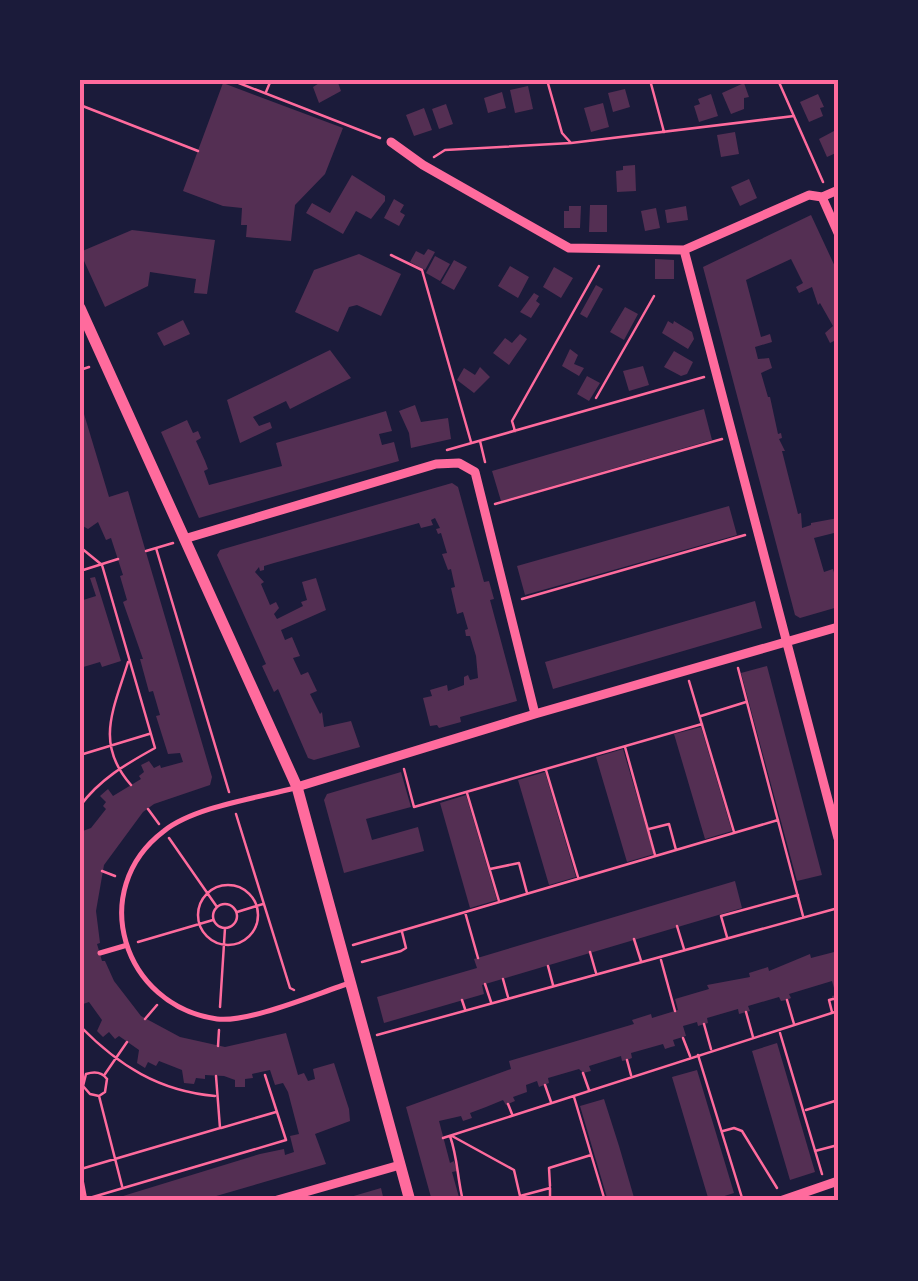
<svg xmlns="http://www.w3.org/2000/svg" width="918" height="1281" viewBox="0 0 918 1281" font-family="Mulish,sans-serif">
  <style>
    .building { fill: #542f53 }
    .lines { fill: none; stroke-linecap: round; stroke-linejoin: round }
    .path { stroke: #ff6b9d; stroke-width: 2.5 }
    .service { stroke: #ff6b9d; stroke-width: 5 }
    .minor { stroke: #ff6b9d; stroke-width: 9 }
    .tertiary { stroke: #ff6b9d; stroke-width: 11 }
    .neatline { fill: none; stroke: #ff6b9d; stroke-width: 4 }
  </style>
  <rect width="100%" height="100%" fill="#1b1b3a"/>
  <path class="building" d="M324 80H337L341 91 319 103 313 87Z
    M223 83 343 128 325 174 295 205 291 241 246 237 247 225H241L242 208 223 206 183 191Z
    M744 83 749 97 744 98V109L731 114 722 93Z
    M528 86 533 109 515 113 510 90Z
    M625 89 630 107 613 112 608 93Z
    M502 92 506 108 488 113 484 98Z
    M711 94 718 116 699 122 694 106 700 104 698 99Z
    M818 94 824 107 820 108 823 116 809 122 800 102Z
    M603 103 609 127 591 132 584 108Z
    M446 104 453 124 439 129 432 109Z
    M424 108 432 130 414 136 406 115Z
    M834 131 838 152 827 157 819 139Z
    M735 132 739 154 721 157 717 135Z
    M635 165 636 191 617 192 616 171 623 170V166Z
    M352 175 385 196V201L371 219 356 211 343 234 306 213 312 203 330 213Z
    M749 179 757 198 740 206 731 187Z
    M394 199 404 205 400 212 405 215 399 226 384 218Z
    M590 205H607V232H589Z
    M569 206H581L580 228H564V211H569Z
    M686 206 688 220 667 223 665 210Z
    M656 208 660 228 645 231 641 211Z
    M811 215 838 273V339L830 343 825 333 833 326 820 303 818 305 812 287 799 293 796 287 803 283 791 259 746 280 761 337 770 334 772 342 755 347 758 359 769 358 772 368 761 373 768 397H770L778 434 781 433 782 438 779 439 785 451H782L798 514 801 513 802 528 811 525V523L838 518V532L814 538 824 572 833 569 835 576 838 575V607L800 618 795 615 703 267Z
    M132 230 215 240 207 294 194 293 196 279 150 272 148 286 105 307 80 252Z
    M428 249 435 252 425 270 410 262 416 251 424 255Z
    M359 254 401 274 381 316 357 305 349 307 338 332 295 312 314 270Z
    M435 256 450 264 440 281 426 273Z
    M655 259 674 260V279H655Z
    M454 260 467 267 454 290 441 283Z
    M510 266 529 277 518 298 498 286Z
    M554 267 573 278 561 298 543 287Z
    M596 285 603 289 587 318 580 314Z
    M534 293 539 296 536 301 540 304 531 318 520 312Z
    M625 307 638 314 624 340 610 332Z
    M183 320 190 334 164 346 157 333Z
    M668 321 673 324 674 321 692 332 694 339 688 349 662 333Z
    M520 334 527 339 509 365 493 353 505 338 512 343Z
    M570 349 578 355 574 364 584 368 579 376 562 366Z
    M330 350 351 378 290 409 286 401 253 417 259 426 270 422 272 428 240 443 227 400Z
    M674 351 693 362 687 374 681 376 664 367Z
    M643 366 649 385 629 391 623 371Z
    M480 367 490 377 474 393 457 380 464 368 475 375Z
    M587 376 600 383 589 401 577 394Z
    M81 404 109 497 128 491 212 777 210 785 154 804 143 812 104 865 96 911 100 943 97 944 102 961H105L114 981 141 1016 180 1037 225 1047 286 1033 298 1075 304 1073 308 1081 315 1079 313 1069 334 1063 349 1109 350 1121 315 1134 326 1164 199 1201 110 1200 260 1154 284 1149 285 1155 294 1152 290 1136 299 1134 288 1092 283 1083 275 1085 270 1070 252 1074 253 1078 245 1079V1087H235V1080L224 1076 205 1075V1079L196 1078 194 1084 184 1083 182 1070 159 1061 156 1066 148 1062 145 1068 137 1063 139 1050 119 1036 115 1039 109 1032 103 1037 97 1031 102 1020 89 1002 80 1005V832L91 828 106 809 103 806 106 802 100 796 108 789 113 796 141 779 139 776 144 772 141 765 149 761 154 768 160 765 161 768 183 762 180 753 168 754 156 716 160 715 153 691 149 692 140 659H143L123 602 127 600 120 576 123 575 111 538 106 540 98 522 88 529 81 525Z
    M415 405 421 422 448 418 451 439 411 448 409 433 399 411Z
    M704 409 712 440 501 501 492 471Z
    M386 411 392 431 379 434 382 445 394 442 399 461 199 518 161 432 187 420 193 433 198 431 201 438 196 441 205 461 208 469 204 471 209 485 282 466 276 443Z
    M452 483 458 487 484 582 489 581 494 599 490 600 517 701 460 717 461 722 439 728 437 725 430 726 423 698 432 696 430 690 447 685 448 691 464 685V677L468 675 470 680 478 678 476 656 470 636H466L465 630 468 629 463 612 457 614 451 588 455 587 451 569 448 570 442 554 447 553 441 533 438 534 436 529 440 528 435 518 431 520 433 525 421 528 419 523 274 563 264 566V570L260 571 259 567 255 572 264 582 261 584 270 605 276 602 279 608 274 614 277 619 303 606 301 602 307 600 302 582 316 578 326 610 281 630 285 640 292 637 300 656 293 658 301 675 308 672 317 691 310 694 320 714 322 712 324 727 351 721 360 747 314 760 308 758 278 689 274 692 262 666 266 664 217 555 220 550Z
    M729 506 737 535 525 595 517 566Z
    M95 577 121 661 102 667 100 662 80 668V601L96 596 90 578Z
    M755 601 762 628 553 689 545 662Z
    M767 666 822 875 797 881 741 673Z
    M701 727 732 831 705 839 674 734Z
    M623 749 654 854 627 862 596 757Z
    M401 772 411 807 366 819 372 840 418 827 424 851 344 873 324 800 327 794Z
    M545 772 576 877 549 885 518 780Z
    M466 795 497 900 470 908 440 803Z
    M735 881 742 908 482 985 484 994 384 1023 377 997 477 968 474 959Z
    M838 951V1004L835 1005 832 996 836 995 832 981 789 994 791 998 787 1000 781 1001 779 997 748 1006 750 1011 746 1012 739 1014 738 1009 707 1018 708 1023 698 1026 697 1022 683 1026 686 1036 673 1040 675 1046 671 1047 665 1049 663 1044 631 1053 632 1058 627 1060 622 1061 621 1056 589 1066 591 1071 583 1073 579 1069 548 1078 549 1083 539 1087 537 1081 526 1085 527 1092 513 1097 515 1101 506 1105 503 1100 486 1107 470 1113 472 1118 463 1121 461 1116 439 1121 450 1163 454 1161 457 1171 452 1172 460 1201H432L406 1107 511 1069 509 1061 634 1024 632 1020 651 1014 652 1018 678 1010 675 999 709 989 707 985 750 977 749 973 768 967 769 971 810 954 811 958Z
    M777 1043 815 1172 790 1180 752 1051Z
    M697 1070 734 1193 709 1201 672 1077Z
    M604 1099 619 1146 635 1201H608L580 1106Z
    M381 1188 384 1201H340V1200Z"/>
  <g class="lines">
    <path class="path" d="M231 80 380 138
      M547 80 562 133 571 143
      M650 80 664 132
      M778 80 823 182
      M266 92 271 80
      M80 105 198 151
      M434 157 445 150 571 143 794 116
      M391 255 422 270 471 442
      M80 370 89 367
      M596 398 654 296
      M515 431 512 421 599 266
      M480 441 485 462
      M447 450 704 377
      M495 504 722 439
      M80 547 102 565 155 748C126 764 100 779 80 806
      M156 548 229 792
      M146 551 173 543
      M80 571 118 559
      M522 599 745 535
      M128 662C114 709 94 743 131 785
      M738 668 803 916
      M689 681 734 832
      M701 716 746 702
      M625 747 655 855
      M80 755 149 734
      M404 769 414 807 702 724
      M546 770 578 877
      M467 793 499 901
      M148 809 159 824
      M236 814 290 988 294 990
      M649 829 669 824 676 850
      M169 838 217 907
      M490 869 519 863 527 893
      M102 871 115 876
      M198 915a30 30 0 1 1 60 0a30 30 0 1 1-60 0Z
      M213 916a12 12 0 1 1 24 0a12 12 0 1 1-24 0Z
      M237 912 263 904
      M465 912 478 958
      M677 926 684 949
      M727 937 721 916 798 895
      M634 939 641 961
      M138 942 213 920
      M353 945 778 820
      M590 952 596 973
      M661 960 675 1011
      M362 962 401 951 406 948 402 932
      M548 966 553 985
      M503 979 508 997
      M485 984 491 1002
      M462 1000 465 1009
      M787 1000 794 1024
      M220 1007 225 928
      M746 1012 753 1037
      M832 1012 829 1000 833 999
      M145 1019 157 1005
      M704 1024 711 1049
      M80 1026C119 1066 159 1091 215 1096
      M780 1033 822 1174
      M377 1035 838 908
      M683 1038 690 1056
      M218 1046 219 1030
      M698 1055 743 1201
      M627 1060 631 1075
      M583 1073 589 1090
      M105 1074 127 1042
      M545 1085 551 1102
      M99 1096 90 1094 83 1086 86 1074C95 1071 102 1072 107 1079L105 1092 99 1096 122 1186
      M574 1097 605 1201
      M508 1104 512 1114
      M806 1110 838 1100
      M221 1128 276 1112
      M723 1131 734 1128 742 1131 777 1188
      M450 1136C458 1159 457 1177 463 1201
      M452 1136 514 1170 520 1196 550 1188V1201
      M443 1138 838 1011
      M815 1151 838 1145
      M80 1167 86 1199 286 1140 265 1075
      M81 1169 220 1128 216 1076
      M550 1186 549 1168 591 1155"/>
    <path class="service" d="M295 788C257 798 194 807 164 831 86 890 123 1006 217 1019 249 1023 318 993 350 983
      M100 953 124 946"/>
    <path class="minor" d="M391 142 423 165 569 248 684 250 809 195 822 197 838 190
      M822 197 838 233
      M684 250 838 838
      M184 539 436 464 459 463 475 472 535 714
      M297 787 535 714 838 627
      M274 1201 400 1165
      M780 1201 838 1181"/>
    <path class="tertiary" d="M80 308 297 787 410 1201"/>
  </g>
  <rect width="918" height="1281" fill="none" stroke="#1b1b3a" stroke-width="165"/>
  <rect x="82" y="82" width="754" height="1116" class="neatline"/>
</svg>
